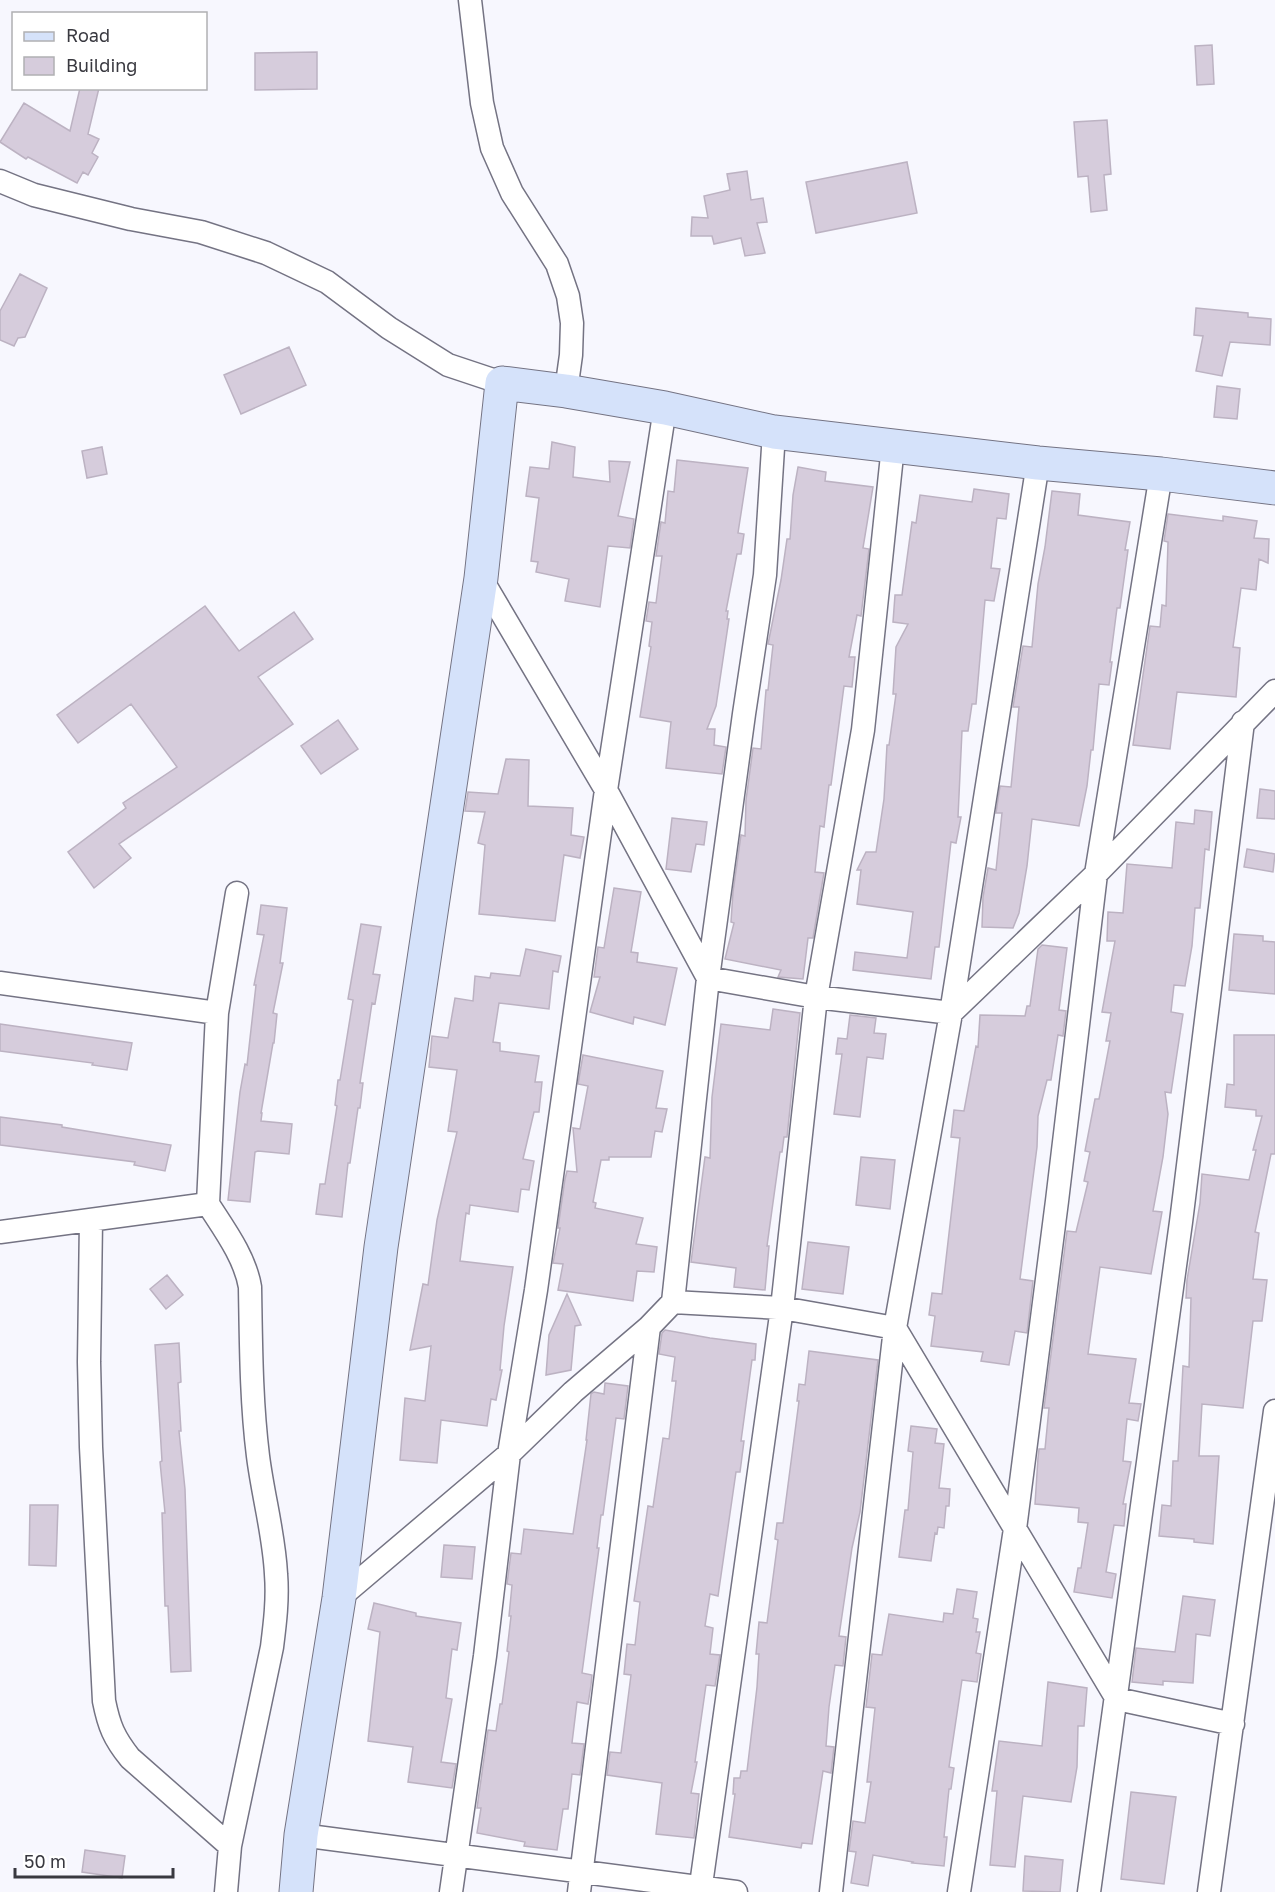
<svg xmlns="http://www.w3.org/2000/svg" width="1275" height="1892" viewBox="0 0 1275 1892" font-family="'Golos Text',sans-serif">
  <style>
    .building { fill: #d6ccdc; stroke: #bcb2c2; stroke-width: 1.5 }
    .lines { fill: none; stroke-linecap: round; stroke-linejoin: round }
    .street-casing { stroke: #747383; stroke-width: 25 }
    .secondary-casing { stroke: #747383; stroke-width: 35 }
    .street { stroke: #fff; stroke-width: 22 }
    .secondary { stroke: #d5e2fa; stroke-width: 33 }
  </style>
  <rect width="100%" height="100%" fill="#f7f7fe"/>
  <path class="building" d="M1212 45 1214 84 1197 85 1195 46Z
    M317 52V89L255 90V53Z
    M80 88H99L88 134 99 139 92 153 98 157 88 175 83 172 77 183 28 157 26 159 0 142 24 103 70 131Z
    M1107 120 1111 174 1104 175 1107 210 1091 212 1088 176 1078 177 1074 122Z
    M907 162 917 213 816 233 806 182Z
    M747 171 751 200 763 198 767 222 757 223 765 253 745 256 741 238 714 244 712 236H691L692 217 708 218 704 196 730 190 727 174Z
    M20 274 47 288 25 337 18 338 14 346 0 340V311Z
    M1196 308 1248 313V317L1271 319 1270 345 1230 342 1222 376 1196 371 1203 336 1194 335Z
    M289 347 306 385 241 414 224 375Z
    M1217 386 1240 389 1237 419 1214 417Z
    M552 442 575 447 573 477 610 482 609 461 630 462 618 516 634 519 630 548 608 546 600 607 565 601 569 579 536 572 538 562 531 561 539 498 526 496 530 467 549 469Z
    M102 447 107 474 87 478 82 451Z
    M677 460 748 468 738 533 744 534 741 554H737L726 611H728L727 619H729L716 706 707 729H715L714 745 726 747 722 774 666 768 671 722 640 717 651 647 649 646 652 622 646 621 649 602 656 603 662 556H656L661 522 665 523 668 491 674 492Z
    M798 467 826 472 825 481 873 487 863 548 869 549 861 616 857 615 849 657H855L852 687 844 686 831 785H829L824 827 820 826 815 872 824 873 813 938H808L803 979 778 977 781 970 725 959 734 923 731 922 733 892 741 835 745 836 746 800 753 748 761 749 766 690H768L773 645 768 644 781 580 787 539H790L793 495Z
    M974 489 1009 494 1006 519 997 518 991 568 1000 569 994 601 985 600 976 704H972L968 731H962L958 817H961L956 843 951 842 939 947H935L931 979 853 970 855 952 907 958 913 912 857 904 861 870H857L866 852H876L884 799 887 745H889L896 694H893L896 647 908 624 893 622 895 595H902L912 522 916 523 920 495 972 502Z
    M1052 491 1080 494 1078 515 1130 522 1125 550H1128L1120 608H1117L1110 662H1112L1109 685 1099 684 1093 750H1091L1087 786 1079 826 1032 819 1027 866 1019 913 1013 928 982 927 983 897 988 868 996 870 1002 813H996L1000 786 1011 787 1019 707H1013L1023 646 1032 647 1038 584 1045 547Z
    M1168 514 1223 521V516L1257 521 1254 538 1269 539 1268 563 1259 559 1256 590 1241 588 1233 647 1240 648 1236 697 1177 692 1170 749 1133 745 1150 626 1160 627 1162 605 1166 606 1168 542 1164 541Z
    M205 606 239 651 294 612 313 639 258 677 293 724 119 844 131 858 94 888 68 852 126 808 123 803 177 767 131 704 78 743 57 715Z
    M338 720 358 749 321 774 301 746Z
    M506 759 529 760 528 806 573 808 571 835 584 837 580 858 564 855 555 921 479 914 485 845 478 843 485 812 465 811 468 792 498 794Z
    M1260 789 1275 791V819L1257 818Z
    M1195 810 1212 812 1209 850 1205 849 1200 908H1195L1192 946 1185 986 1174 985 1171 1012 1183 1014 1171 1093 1165 1092 1168 1114 1163 1157 1153 1211 1162 1212 1151 1274 1100 1267 1088 1354 1136 1359 1129 1403 1141 1404 1138 1421 1127 1419 1123 1461 1131 1462 1123 1504H1126L1124 1526 1114 1525 1106 1572 1116 1574 1112 1598 1074 1592 1078 1568H1081L1088 1523 1078 1522 1079 1508 1035 1504 1038 1458 1039 1449H1045L1049 1408H1044L1067 1231 1076 1232 1088 1182 1084 1181 1090 1152 1085 1151 1095 1099H1099L1110 1041H1106L1111 1013 1102 1012 1115 941H1107L1108 912 1123 913 1127 864 1172 868 1176 822 1194 824Z
    M672 818 707 822 704 845 696 844 691 872 666 869Z
    M1247 849 1275 854 1273 872 1244 867Z
    M614 888 641 892 631 952 638 953 637 962 677 968 665 1025 634 1017 633 1024 590 1012 600 977H594L598 947 604 948Z
    M261 905 287 908 280 963H283L273 1013 277 1014 274 1043H273L261 1113H262L261 1121 292 1124 289 1154 258 1151 255 1152 250 1202 228 1200 240 1092 245 1064 247 1065 256 985H254L264 935 257 934Z
    M361 924 381 927 373 974 380 975 375 1004 372 1003 360 1083H363L360 1108H358L350 1163H348L342 1217 316 1214 320 1184H325L337 1106 335 1105 338 1080H340L353 1000 348 999Z
    M1234 934 1263 936V941L1275 942V994L1229 990Z
    M1042 945 1067 948 1059 1010 1066 1011 1063 1036 1058 1035 1051 1080H1047L1038 1116 1037 1147 1020 1279 1033 1281 1027 1333 1015 1331 1009 1365 981 1361 983 1352 931 1346 935 1316 929 1315 932 1293 942 1294 960 1138 951 1137 954 1110 964 1111 976 1046 978 1047 980 1015 1025 1016 1027 1006H1030L1038 949Z
    M526 949 561 956 558 972 553 971 549 1009 499 1003 493 1042 500 1043V1051L539 1056 535 1082H542L539 1112H534L523 1159 534 1161 529 1190 521 1189 518 1212 470 1205 469 1214 466 1213 460 1261 513 1267 504 1326 500 1370H502L496 1400 491 1399 487 1426 441 1420 437 1463 400 1460 405 1398 425 1401 431 1346 410 1350 423 1284 428 1285 437 1220 457 1132 448 1131 457 1070 429 1067 432 1036 448 1038 455 998 473 1001 475 976 490 978 491 973 520 976Z
    M773 1009 800 1013 787 1137H784L782 1152H780L767 1246H769L765 1290 734 1287 736 1268 691 1262 705 1157 710 1158 712 1097 721 1024 770 1030Z
    M850 1015 876 1018 874 1033 886 1034 883 1059 867 1057 860 1117 834 1114 842 1054H836L838 1038 847 1039Z
    M0 1024 132 1043 127 1070 92 1065 93 1063 0 1051Z
    M1234 1035H1275V1154H1271L1255 1232 1259 1233 1253 1279 1267 1280 1262 1321H1253L1243 1408 1202 1404 1199 1456H1219L1213 1544 1194 1542V1539L1159 1536 1162 1505 1171 1506 1173 1461H1178L1183 1366 1189 1367 1191 1298H1186L1187 1280 1200 1203 1202 1174 1249 1180 1256 1150H1253L1262 1116H1256V1110L1225 1107 1227 1084 1234 1085Z
    M583 1055 663 1071 656 1108 667 1109 662 1132 655 1131 651 1157H609V1160H601L593 1202 596 1203 595 1208 643 1218 636 1244 657 1247 654 1272 637 1271 633 1301 558 1290 563 1264 553 1263 560 1228H558L565 1179 567 1171 577 1172 573 1128 580 1129 588 1086 578 1084Z
    M0 1117 62 1125V1127L171 1145 165 1171 134 1165 135 1162 0 1145Z
    M861 1157 895 1160 890 1209 856 1205Z
    M808 1242 849 1247 843 1294 802 1289Z
    M167 1275 183 1295 166 1309 150 1289Z
    M567 1294 581 1325 575 1326 571 1370 546 1375 549 1335Z
    M665 1330 710 1338 756 1344 755 1360H752L741 1441H744L740 1472H736L718 1596 710 1594 705 1626 713 1628 710 1654 720 1655 715 1686 706 1685 695 1762H697L691 1793 699 1794 694 1838 656 1834 662 1783 607 1775 610 1752 621 1753 631 1675 624 1674 627 1644 635 1645 640 1602 634 1601 648 1506 653 1507 663 1438 669 1439 676 1381H672L675 1357 659 1354 662 1333Z
    M179 1343 181 1382 178 1383 181 1431H179L185 1489 191 1671 171 1672 168 1606H165L162 1513H165L160 1462 162 1461 155 1345Z
    M809 1351 878 1360 860 1512 852 1548 839 1636 846 1637 843 1666 835 1665 829 1707 826 1746 834 1747 831 1773 823 1771 812 1844 802 1843 801 1848 729 1837 735 1794H733L734 1778H740L741 1771H747L757 1687 759 1654H756L759 1622 767 1623 778 1540 775 1539 777 1523H783L799 1401H797L799 1384 805 1385Z
    M605 1383 628 1386 624 1419 616 1418 603 1515H601L597 1548H599L582 1673 592 1675 591 1685 588 1704 577 1702 572 1743 584 1744 580 1775 572 1774 568 1809H563L557 1850 524 1846 525 1842 477 1833 481 1808H477L488 1730 496 1731 500 1704H502L509 1652 507 1651 511 1616H509L512 1585 507 1584 511 1553 521 1554 524 1529 573 1534 587 1440H586L591 1394 594 1392 604 1394Z
    M911 1426 937 1429 935 1443 944 1444 939 1488 950 1489 949 1506H946L944 1528 938 1527 937 1534 935 1533 931 1561 899 1557 905 1510H908L913 1452 908 1451Z
    M30 1505H58L56 1566 29 1565Z
    M444 1545 475 1547 472 1579 441 1577Z
    M957 1589 977 1592 973 1618 978 1619 976 1632H980L976 1653 981 1654 977 1682 962 1680 949 1767 954 1768 951 1789H949L944 1837H947L944 1866 912 1863 913 1862 873 1855 868 1886 851 1883 856 1852 849 1851 853 1821 865 1823 871 1782H867L875 1708 866 1707 872 1654 882 1655 889 1614 943 1622 944 1613 953 1614Z
    M1183 1596 1215 1600 1210 1636 1196 1634 1193 1683 1163 1681V1685L1132 1682 1136 1648 1175 1652Z
    M374 1603 416 1613V1616L461 1623 457 1650 452 1649 446 1698 452 1699 441 1762 456 1764 452 1788 408 1782 413 1747 368 1741 380 1632 368 1629Z
    M1048 1682 1087 1688 1084 1726H1078L1077 1767 1071 1802 1023 1796 1015 1867 990 1865 997 1791H992L999 1741 1042 1746Z
    M1131 1792 1176 1797 1164 1884 1121 1879Z
    M85 1850 125 1856 122 1878 82 1872Z
    M1025 1856 1063 1860 1060 1892 1023 1891Z"/>
  <g class="lines">
    <defs>
      <path id="street" d="M470 0 482 103 492 148 512 193 557 264 568 296 572 323 571 355 566 391
        M0 181 34 195 131 219 201 232 266 253 327 282 389 328 448 365 502 383
        M1038 463 951 1013 1096 874 1275 691
        M481 578 606 790 708 978 744 714 765 575 774 432
        M0 983 217 1013
        M208 1204 217 1013 237 893
        M91 1220 89 1362 91 1447 104 1701C109 1726 114 1738 130 1758L230 1846 226 1892
        M0 1232 208 1204C224 1229 245 1257 250 1287 251 1343 251 1400 258 1456 263 1496 274 1534 276 1574 278 1599 275 1623 272 1647L230 1846
        M339 1598 509 1454 573 1392 649 1327
        M301 1835 736 1892
        M451 1892 485 1656 509 1454 536 1290 606 790 665 408
        M579 1892 649 1327 673 1302
        M700 1892 782 1308 816 997 863 730 893 446
        M831 1892 895 1328 951 1013 816 997 708 978 673 1302 782 1308 895 1328 1117 1699 1233 1724
        M959 1892 1015 1529 1057 1201 1096 874 1161 474
        M1089 1892 1181 1222 1243 722
        M1209 1892 1275 1411"/>
      <path id="secondary" d="M296 1892 301 1835 339 1598 381 1247 481 578 502 383 566 391 665 408 774 432 1038 463 1161 474 1275 488"/>
    </defs>
    <use href="#street" class="street-casing"/>
    <use href="#secondary" class="secondary-casing"/>
    <use href="#street" class="street"/>
    <use href="#secondary" class="secondary"/>
  </g>
  <rect x="12" y="12" width="195" height="78" fill="#ffffff" stroke="#b0b0b3" stroke-width="1.5"/>
  <rect x="24" y="32" width="30" height="9" fill="#d5e2fa" stroke="#b0b0b3" stroke-width="1.5"/>
  <text x="66" y="42" font-size="18" fill="#393940">Road</text>
  <rect x="24" y="57" width="30" height="18" fill="#d6ccdc" stroke="#b0b0b3" stroke-width="1.5"/>
  <text x="66" y="72" font-size="18" fill="#393940">Building</text>
  <path d="M15 1868v9h158v-9" fill="none" stroke="#393940" stroke-width="3"/>
  <text x="24" y="1868" font-size="18" fill="#393940" stroke="#ffffff" stroke-width="4.5" paint-order="stroke">50 m</text>
</svg>
